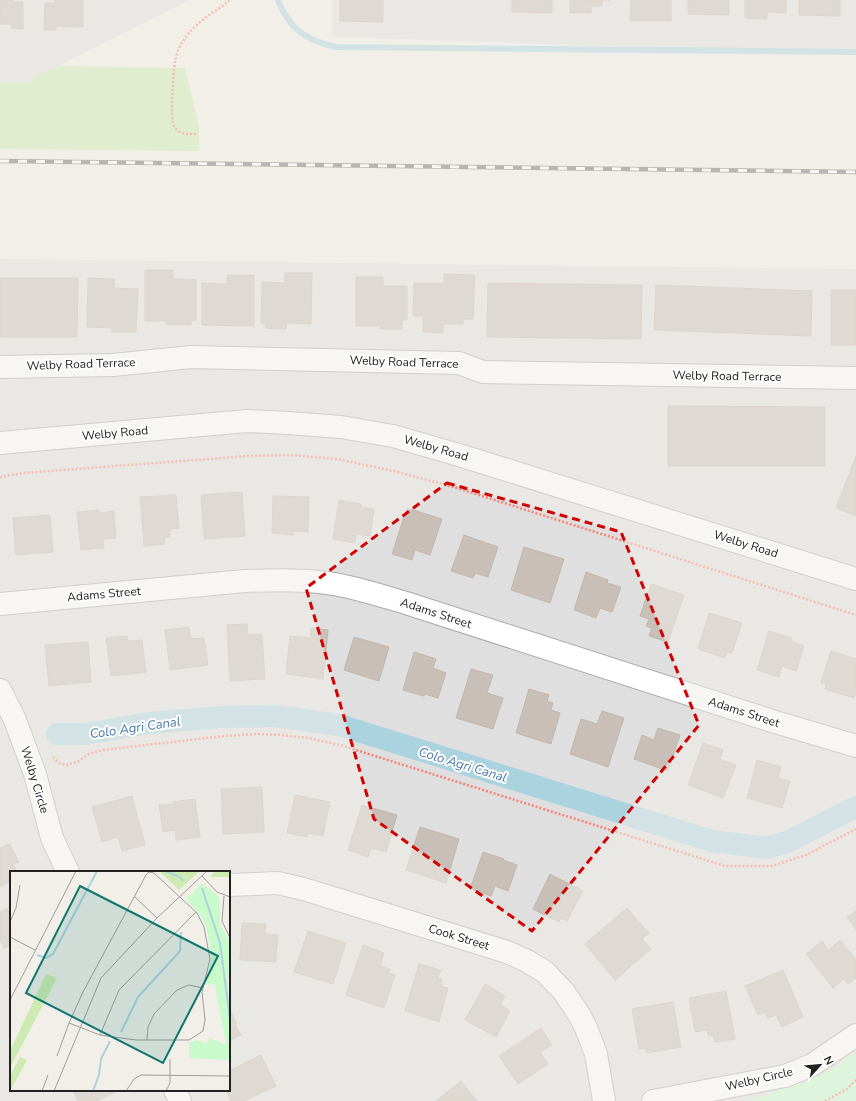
<svg xmlns="http://www.w3.org/2000/svg" width="856" height="1101" viewBox="0 0 856 1101" font-family="'Nunito Sans',sans-serif">
  <style>
    .residential { fill: #e0dfdf; fill-rule: evenodd }
    .grass { fill: #cdebb0 }
    .park { fill: #c8facc }
    .lines { fill: none; stroke-linecap: round; stroke-linejoin: round }
    .stream { stroke: #aad3df; stroke-width: 6 }
    .canal { stroke: #aad3df; stroke-width: 22 }
    .building { fill: #c7bfb8; stroke: #c4b6ab }
    .minor-casing { stroke: #a9a9a9; stroke-width: 24 }
    .path { stroke: #fa8072; stroke-width: 2.5; stroke-dasharray: 2 2; stroke-linecap: butt }
    .minor { stroke: #fff; stroke-width: 22 }
    .rail-casing { stroke: #707070; stroke-width: 4.5 }
    .rail { stroke: #fff; stroke-width: 3; stroke-dasharray: 9; stroke-linecap: butt }
    .marked { fill: none; stroke: #d40000; stroke-width: 3; stroke-dasharray: 8 5; stroke-linejoin: round }
    .labels { text-anchor: middle; stroke-width: 4; stroke-linejoin: round; paint-order: stroke }
    .street-label { font-size: 12px; fill: #222; stroke: #fff }
    .water-label { font-size: 13px; font-style: italic; fill: #4a7aab; stroke: #fff }
    .inset-river { fill: none; stroke: #aad3df; stroke-width: 2 }
    .inset-road { fill: none; stroke: #9f9d99; stroke-width: 1 }
    .view { fill: #0f766e; fill-opacity: 0.15; stroke: #0f766e; stroke-width: 2 }
    .inset-edge { fill: none; stroke: #222; stroke-width: 2 }
  </style>
  <rect width="100%" height="100%" fill="#f2efe9"/>
  <path class="residential" d="M0 0H190L58 66 34 77V82H0Z
    M332 0H856V54L332 37Z
    M0 259 856 269V1101H0ZM11 872H229V1090H11Z"/>
  <path class="grass" d="M58 66 185 68 199 127V151L0 149V82H34V77Z"/>
  <path class="park" d="M856 1052V1101H744L756 1099 779 1090 804 1082 829 1071Z"/>
  <g class="lines">
    <path class="stream" d="M278 0C289 29 307 41 336 47L856 52"/>
    <path class="canal" d="M57 734H85L150 723 221 717 274 716 339 725 712 841 767 848 787 842 856 807"/>
  </g>
  <path class="building" d="M0 0H13V2H23V29L11 28V24H0Z
    M55 0H83V27L56 26V30H44L45 3H55Z
    M340 0H383V22L340 21Z
    M512 0H552V13L512 12Z
    M570 0H610H602V6H591V13H570Z
    M631 0H671V21H630Z
    M688 0H729V15L688 14Z
    M745 0H786V13L767 12V19L745 18Z
    M799 0H840V16L799 15Z
    M145 270H173V279L196 280V320H191V325H166V321H145Z
    M285 273H312L311 324 287 323 286 329 265 328 266 323H261L262 282 285 283Z
    M444 274 475 275 473 319H463V324H443V333L423 332V316H413L414 283H444Z
    M227 275H254V326L202 325V283L227 284Z
    M356 277H383V286H407V320H402V329H380L381 326H356Z
    M0 278H78L77 337H0Z
    M88 278 115 279 114 288 138 289 136 332H112V328L87 327Z
    M488 283 642 285 641 339 487 337Z
    M656 285 812 291 811 336 654 330Z
    M831 290H856V345H831Z
    M668 406 825 407V466H668Z
    M856 456V516L836 508Z
    M242 492 245 536 204 539 201 495Z
    M176 495 179 528 169 529 170 537 164 538 165 544 144 546 140 497Z
    M273 496 309 497 308 532 293 531V535L272 533Z
    M339 500 361 504V507L374 509 370 536 356 534 355 543 333 539Z
    M407 508 442 519 430 555 415 550 412 560 392 554Z
    M99 510V513L114 511 116 538 103 539 104 548 81 550 77 512Z
    M50 515 53 552 16 555 13 518Z
    M464 535 498 547 488 577 475 573 473 578 451 571Z
    M524 547 564 559 550 603 511 590Z
    M586 572 608 580 607 583 621 587 612 612 600 608 596 618 574 610Z
    M651 584 684 595 668 642 649 636 652 628 646 626 649 619 640 616Z
    M709 613 742 623 732 653 727 652 725 658 698 649Z
    M247 624 248 635 262 634 265 679 230 681 227 625Z
    M189 627 191 639 204 638 208 665 170 670 165 630Z
    M311 628 328 630 323 679 286 674 290 636 310 638Z
    M769 631 792 638 791 641 804 646 796 671 782 666 779 677 757 670Z
    M127 636 128 641 142 640 146 672 111 676 106 638Z
    M354 637 389 647 379 681 344 670Z
    M88 642 91 682 49 686 45 645Z
    M831 651 856 659V692L854 698 825 689 826 684 821 683Z
    M414 652 436 659 433 668 446 673 438 698 425 694 424 696 403 690Z
    M471 669 493 675 487 693 503 698 493 729 456 718Z
    M529 689 549 695 547 701 553 703 551 710 560 713 551 744 516 733Z
    M602 711 624 718 608 767 570 754 581 719 597 724Z
    M658 728 680 735 668 771 634 759 642 735 654 740Z
    M703 743 723 750 720 759 736 765 723 798 688 785Z
    M757 760 781 767 778 778 790 781 782 808 747 798Z
    M262 787 264 832 223 834 221 789Z
    M295 795 330 802 323 836 308 833 307 837 287 833Z
    M132 796 145 845 122 851 118 837 102 842 92 807Z
    M195 799 200 837 176 840 175 830 163 832 159 805 173 804V802Z
    M362 805 397 815 386 852 371 848 368 857 348 850Z
    M420 827 459 839 446 883 406 870Z
    M10 844 19 862 13 864 16 870 9 873 11 878V881L0 887V848Z
    M483 852 504 859 503 860 517 865 508 891 495 886 491 896 470 889Z
    M550 874 583 891 567 921 561 918 559 922 533 909Z
    M11 907V945L4 948 0 940V912Z
    M627 908 649 933 642 939 651 949 615 980 585 944Z
    M856 911V929L847 917Z
    M242 923 266 924 265 934 278 935 276 962 240 960Z
    M308 931 346 943 333 984 294 972Z
    M840 940 856 960V978L848 984 844 979 833 988 806 954 822 941 828 950Z
    M363 945 384 953 380 966 390 969 389 973 395 975 384 1008 346 995Z
    M419 964 441 970 438 978 442 979 441 986 448 988 439 1022 405 1011Z
    M783 970 803 1017 782 1027 776 1015 768 1018 765 1012 758 1015 745 986Z
    M485 984 505 996 500 1005 510 1011 496 1037 465 1020Z
    M726 991 735 1039 715 1042 713 1035H708L707 1030 695 1032 689 998Z
    M673 1002 681 1047 647 1053 645 1048 639 1049 632 1009Z
    M229 1008 237 1024 235 1025 241 1035 229 1041Z
    M541 1028 552 1045 540 1052 548 1064 518 1084 499 1056Z
    M261 1055 276 1086 244 1101H231L226 1090H229V1071Z
    M461 1081 477 1101H436Z
    M73 1090H120L97 1101H78Z"/>
  <g class="lines">
    <defs>
      <path id="minor" d="M0 367 113 365 191 357 459 363 483 372 856 378
        M0 443 247 421 288 423 341 427 393 436 459 455 856 579
        M0 604 245 581C270 580 295 579 319 582 349 585 378 595 406 603L772 721 856 746
        M0 690 15 720 35 774 52 838 68 872
        M229 885 278 883 307 890 507 952 527 961 545 972 564 992 580 1016 586 1028 596 1054 604 1101
        M175 1090 180 1101
        M653 1101 785 1076 812 1065 856 1035"/>
    </defs>
    <use href="#minor" class="minor-casing"/>
    <path class="path" d="M196 134C188 134 179 135 174 126 170 118 173 73 175 62 176 55 179 46 184 40 195 22 214 13 230 0
      M0 477 23 473 248 456 291 455 337 459 398 472 457 488 856 615
      M53 757 59 763 67 765 77 762 89 754 103 750 224 736 257 734 281 735 308 738 340 745 725 866H772L806 855 856 829
      M825 1101 847 1089 856 1080"/>
    <use href="#minor" class="minor"/>
    <defs>
      <path id="rail" d="M0 161 856 172"/>
    </defs>
    <use href="#rail" class="rail-casing"/>
    <use href="#rail" class="rail"/>
  </g>
  <path d="M0 0H856V1101H0ZM447 483 621 532 699 725 532 931 374 819 306 588Z" fill="#f2efe9" fill-opacity=".55" fill-rule="evenodd"/>
  <path class="marked" d="M447 483 621 532 699 725 532 931 374 819 306 588Z"/>
  <g class="labels">
    <g class="street-label">
      <text transform="translate(404 362) rotate(2)" y="4">Welby Road Terrace</text>
      <text transform="translate(81 364) rotate(-2)" y="4">Welby Road Terrace</text>
      <text transform="translate(727 376) rotate(1)" y="4">Welby Road Terrace</text>
      <text transform="translate(115 433) rotate(-5)" y="4">Welby Road</text>
      <text transform="translate(436 448) rotate(16)" y="4">Welby Road</text>
      <text transform="translate(746 544) rotate(17)" y="4">Welby Road</text>
      <text transform="translate(104 594) rotate(-5)" y="4">Adams Street</text>
      <text transform="translate(436 613) rotate(18)" y="4">Adams Street</text>
      <text transform="translate(744 712) rotate(18)" y="4">Adams Street</text>
      <text transform="translate(35 780) rotate(73)" y="4">Welby Circle</text>
      <text transform="translate(459 937) rotate(17)" y="4">Cook Street</text>
      <text transform="translate(759 1079) rotate(-13)" y="4">Welby Circle</text>
    </g>
    <g class="water-label">
      <text transform="translate(135 727) rotate(-8)" y="5">Colo Agri Canal</text>
      <text transform="translate(463 764) rotate(17)" y="5">Colo Agri Canal</text>
    </g>
  </g>
  <g transform="translate(10 871)">
    <rect width="220" height="220" fill="#f2efe9"/>
    <path d="M149 0H190L169 19ZM205 0H220V6H200ZM36 103 47 107 0 197V180ZM10 186 17 189 0 220V205Z" fill="#cdebb0"/>
    <path d="M192 12 209 26 210 54 220 71V100L218 104 220 189 179 187V172L187 169 196 173 200 167 216 174 205 113 196 114 202 87 196 55 192 46 176 28Z" fill="#c8facc"/>
    <path class="inset-river" d="M155 0 170 6 173 10M192 17 210 72 220 148M27 84 36 87 43 83 87 0M111 161 128 126 170 80 171 61M83 220 89 204 91 188 100 170"/>
    <path class="inset-road" d="M192 5 207 21 220 26M214 25 212 50 220 67M125 26 147 47M0 51 6 37 10 14M0 66 25 79M0 129 66 0M90 164 109 119 186 41M137 169 138 156 144 143 167 119 179 114 193 117M47 185 59 152 73 121 136 4 139 1 144 2 187 42 194 56 200 88 192 121 195 149 193 160 179 169H126L90 164 59 152M32 220 38 204M44 220 91 107 147 47 197 0M116 220 124 208 131 204 220 205M156 220 160 212V188"/>
    <path class="view" d="M70 15 208 85 153 192 16 122Z"/>
    <rect width="220" height="220" class="inset-edge"/>
  </g>
  <g transform="translate(820 1065) rotate(63)" stroke="#ffffff" stroke-width="3" paint-order="stroke">
  <path d="M0-3L7 15L0 10L-7 15Z" fill="#222222"/>
  <text y="-6" font-size="11" font-weight="bold" text-anchor="middle" fill="#222222">N</text>
  </g>
</svg>
